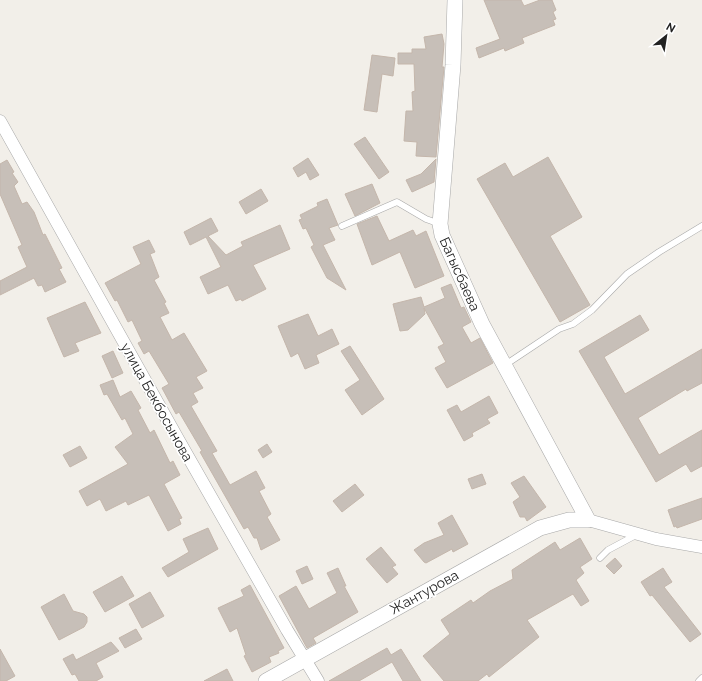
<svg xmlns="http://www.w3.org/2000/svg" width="702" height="681" viewBox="0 0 702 681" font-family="Raleway,sans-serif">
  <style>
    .building { fill: #c7bfb8; stroke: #c4b6ab }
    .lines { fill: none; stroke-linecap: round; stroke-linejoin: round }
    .service-casing { stroke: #a9a9a9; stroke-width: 7 }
    .minor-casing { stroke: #a9a9a9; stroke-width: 13 }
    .tertiary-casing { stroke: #a9a9a9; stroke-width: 16 }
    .service { stroke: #fff; stroke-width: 6 }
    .minor { stroke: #fff; stroke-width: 12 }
    .tertiary { stroke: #fff; stroke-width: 15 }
    .labels { text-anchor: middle; stroke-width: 3.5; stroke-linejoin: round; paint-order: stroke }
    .street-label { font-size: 14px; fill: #222; stroke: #fff }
  </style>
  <rect width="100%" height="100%" fill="#f2efe9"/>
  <path class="building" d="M484 0H521L524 6 540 0H552L556 10 553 12 556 19 553 20 555 25 522 38 524 43 505 51 504 48 479 58 476 48 500 39Z
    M442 34 444 44 442 67H444L436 157 416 156 417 142 404 141 406 111H413L412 92 415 91 414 64H398V53H412V49H426L424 37Z
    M372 55 395 58 393 76 382 74 377 112 364 110Z
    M365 137 389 172 379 179 354 144Z
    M548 157 582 217 550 236 590 305 560 322 477 179 505 163 513 177Z
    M308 158 319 175 310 180 306 172 298 177 293 168Z
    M436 159 434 182 412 192 406 180 421 174Z
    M7 160 14 172 12 173 18 182 14 186 22 204 27 202 34 212 43 235 45 234 62 268 59 269 66 282 45 292 42 285 38 286 34 278 0 295V281L27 267 18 247 22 245 0 194V164Z
    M372 184 380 203 355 216 345 194Z
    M261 189 268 201 246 214 239 202Z
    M327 199 338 225 329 228 335 240 323 245 346 290 327 278 311 247 314 245 306 228 303 229 299 220 302 219 300 215 318 206 317 203Z
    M377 216 389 241 413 230 416 236 426 231 444 276 415 288 400 252 372 265 357 224Z
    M211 218 218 231 208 236 226 255 243 246 241 242 280 225 290 249 253 265 266 289 242 301 241 299 236 301 228 285 208 294 200 277 221 267 206 237 190 245 184 232Z
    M149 240 155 252 150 254 159 277 154 280 166 302 164 303 169 313 160 317 172 340 184 333 207 371 196 377 203 388 193 393 198 402 191 406 217 451 212 453 230 485 256 471 265 488 259 491 271 514 267 517 280 540 261 550 257 538H254L248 527 244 529 200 452 202 451 179 412 176 414 162 388 169 384 149 351 144 354 138 343 142 341 132 320 128 322 117 300 115 301 105 283 141 264 133 247Z
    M451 284 461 308 464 307 471 322 462 327 471 343 480 338 493 363 447 388 435 368 446 362 438 347 444 344 424 308 425 314 408 330 400 331 393 304 421 297 424 307 445 298 441 288Z
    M85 302 101 333 75 343 79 351 64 357 47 318Z
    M308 314 318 336 332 329 339 344 316 355 319 363 305 369 298 353 291 357 278 326Z
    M640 315 649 330 604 357 625 394 702 349V383L687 391 686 389 638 418 659 455 702 430V466L691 472 686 464 656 482 579 351Z
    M350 346 384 399 362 415 345 390 360 380 341 351Z
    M113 351 123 373 112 378 102 356Z
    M113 380 120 397 131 391 141 408 138 410 150 433 154 430 170 463 173 461 180 475 164 484 182 518 179 519 181 524 168 531 149 495 128 505 126 501 106 511 100 499 87 506 79 491 128 464 115 447 133 434 125 418 122 420 107 394 104 395 100 385Z
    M489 396 498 413 487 419 490 423 472 433 473 436 464 441 447 410 457 405 461 412Z
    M267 444 272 452 263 458 258 450Z
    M80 446 87 458 70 467 63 455Z
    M482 474 486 484 472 489 468 479Z
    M524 476 546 507 527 521 525 517H520L513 502 520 497 511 483Z
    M355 484 364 495 342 512 333 501Z
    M702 498V519L677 528 676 526 674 527 668 510Z
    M452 515 468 544 453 552 452 549 426 563 424 562 414 550 424 543 444 535 438 523Z
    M208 528 218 549 168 577 162 568 189 552 183 539Z
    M580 538 592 559 580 567 584 573 576 580 589 601 581 606 573 594 527 620 539 637 489 677 487 674 478 681H444L423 656 450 634 441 620 471 600 473 603 490 591 513 579 512 570 555 542 560 550Z
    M381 547 396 565 392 567 398 574 387 583 366 559Z
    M615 558 622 566 614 574 606 566Z
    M307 566 313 579 302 584 296 571Z
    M338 568 346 586H344L358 612 313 638 316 643 307 648 279 596 296 586 309 609 337 593 327 573Z
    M663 568 672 582 664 587 701 634 690 642 652 595 650 596 641 582Z
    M122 576 134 596 105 612 93 592Z
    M250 585 284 648 278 651 279 653 269 657 271 662 252 672 244 656 246 655 237 628 230 632 218 608 244 596 241 590Z
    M150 592 164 616 142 628 129 604Z
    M64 594 73 611 84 614 87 617V622L84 627 59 640 41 607Z
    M136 629 142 639 125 648 119 638Z
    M111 642 119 651 96 663 103 677 96 681H79L75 674 72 675 63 659 73 654 76 660Z
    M387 648 391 655 401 649 421 681H403L392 662 359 681H329Z
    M0 649 15 676 6 681H0Z
    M227 669 233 681H204Z"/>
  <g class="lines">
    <defs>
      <path id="service" d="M342 226 397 202 426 219 440 224
        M505 365 559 329 573 324 592 310 627 274 659 252 702 226
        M600 558 608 550 636 535
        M699 681 702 678"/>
      <path id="minor" d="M0 121 178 439 287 630 318 681
        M588 520 656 539 702 547"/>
      <path id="tertiary" d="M266 681 540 528 569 520H588L482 324 442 235 440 224 453 65 455 0"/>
    </defs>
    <use href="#service" class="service-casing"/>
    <use href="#minor" class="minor-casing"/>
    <use href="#tertiary" class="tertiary-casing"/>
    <use href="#service" class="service"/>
    <use href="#minor" class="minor"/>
    <use href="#tertiary" class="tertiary"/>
  </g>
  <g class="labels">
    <g class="street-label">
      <text transform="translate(460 274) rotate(66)" y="5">Багысбаева</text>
      <text transform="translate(157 402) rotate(61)" y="5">улица Бекбосынова</text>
      <text transform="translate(424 592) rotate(-29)" y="5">Жантурова</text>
    </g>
  </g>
  <g transform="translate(666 36) rotate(30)" stroke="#ffffff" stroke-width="3" paint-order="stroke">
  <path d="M0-3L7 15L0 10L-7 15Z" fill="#222222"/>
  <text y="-6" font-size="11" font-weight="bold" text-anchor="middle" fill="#222222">N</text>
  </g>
</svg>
